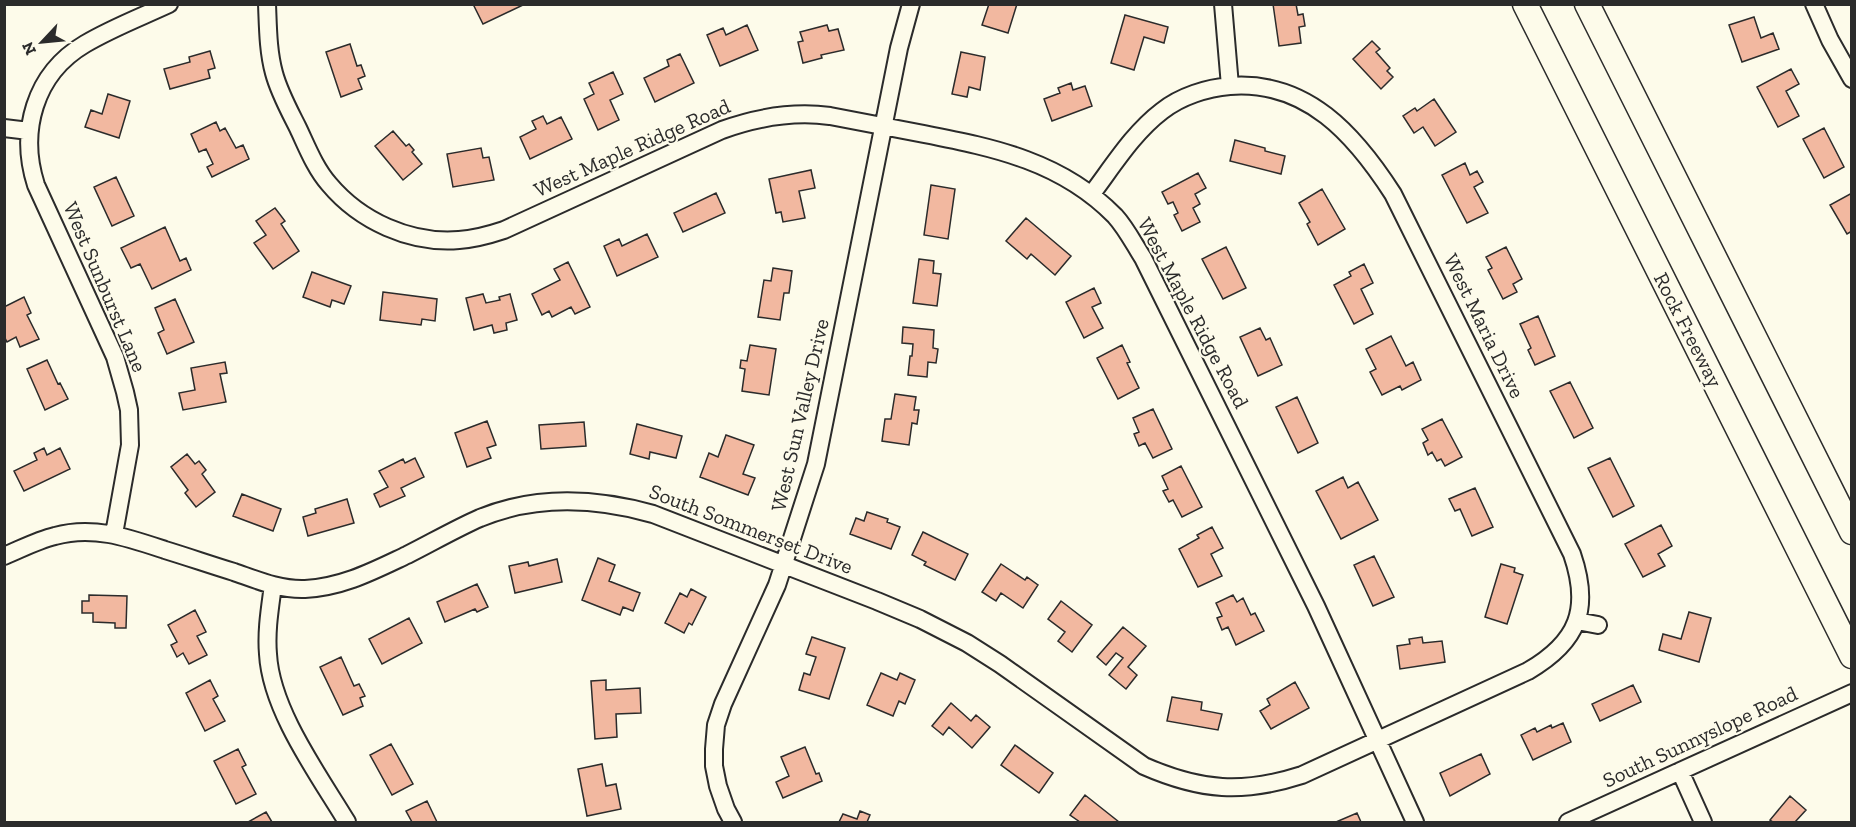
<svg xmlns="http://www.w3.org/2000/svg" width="1856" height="827" viewBox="0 0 1856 827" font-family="'Zilla Slab',serif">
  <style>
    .building { fill: #f2b8a0; stroke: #2b2b2b; stroke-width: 1.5 }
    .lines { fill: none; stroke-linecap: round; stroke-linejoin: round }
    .minor-casing { stroke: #2b2b2b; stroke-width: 20 }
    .highway-casing { stroke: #2b2b2b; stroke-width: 27 }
    .minor { stroke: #fdfbea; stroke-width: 16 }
    .highway { stroke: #fdfbea; stroke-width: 24 }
    .labels { text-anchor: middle; stroke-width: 4.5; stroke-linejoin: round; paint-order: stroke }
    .street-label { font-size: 21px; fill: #2b2b2b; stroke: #fdfbea }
  </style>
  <rect width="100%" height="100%" fill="#fdfbea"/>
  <path class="building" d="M473 4H523V5L483 24Z
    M989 4H1017L1008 33 982 25Z
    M1273 4H1296L1298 15 1303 14 1305 26 1299 27 1301 43 1279 46Z
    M1125 15 1168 27 1164 43 1144 37 1134 70 1111 63Z
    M1754 17 1761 38 1773 33 1779 49 1742 62 1729 25Z
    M747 25 758 50 720 66 707 35 723 28 726 35Z
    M827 25 829 31 838 29 844 50 821 55 822 58 803 63 798 42 803 41 800 32Z
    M1372 41 1380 49 1376 52 1390 68 1387 71 1393 77 1381 89 1353 59Z
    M350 44 357 66 361 65 365 76 358 79 362 89 341 97 326 52Z
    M210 51 215 68 208 70 210 78 170 89 164 69 190 62 189 57Z
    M961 52 985 57 980 90 969 87 967 97 952 94Z
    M680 54 694 83 655 102 644 78 669 66 667 60Z
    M1791 69 1799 84 1786 91 1799 116 1778 127 1757 87Z
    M613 72 623 94 610 100 619 120 598 130 584 99 594 94 589 83Z
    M1071 83 1073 90 1085 86 1092 106 1052 121 1044 99 1060 93 1058 88Z
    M108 94 130 101 119 138 85 127 91 110 102 114Z
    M1434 99 1456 132 1435 146 1423 127 1414 133 1403 116 1415 108 1417 111Z
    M543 116 547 124 561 117 572 139 530 159 520 137 536 129 532 121Z
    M216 122 220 131 225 128 236 148 243 145 249 159 212 177 207 167 213 164 206 149 199 152 191 134Z
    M1824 128 1844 167 1824 178 1803 139Z
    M393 131 406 146 409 144 414 150 412 152 422 164 403 180 375 146Z
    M1235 140 1265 148V151L1285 156 1281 174 1230 161Z
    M481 148 483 158 489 157 494 180 453 187 447 154Z
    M1465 163 1470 175 1477 171 1483 182 1474 187 1488 213 1467 223 1442 175Z
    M811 170 815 188 799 191 805 218 783 222 781 212 776 213 769 179Z
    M1198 173 1206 188 1195 194 1200 204 1193 208 1200 222 1182 231 1174 215 1178 213 1173 202 1168 204 1162 192Z
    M116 177 134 216 112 226 94 187Z
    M931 185 955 189 948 239 924 235Z
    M1322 189 1345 229 1318 245 1307 224 1310 222 1299 203Z
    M716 193 725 213 683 232 674 213Z
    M1852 193V231L1847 234 1830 205Z
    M275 208 285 221 281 224 299 251 273 269 254 243 266 235 256 221Z
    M1026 218 1071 256 1055 275 1031 254 1027 259 1006 241Z
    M165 227 180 261 186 258 191 270 152 289 140 264 131 268 121 248Z
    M647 234 658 257 617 276 604 246 619 239 622 246Z
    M1226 247 1246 288 1223 299 1202 259Z
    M1506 247 1522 279 1513 284 1517 292 1503 299 1488 270 1492 268 1486 257Z
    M919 259 934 261 933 273 941 274 937 306 913 303Z
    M568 262 590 307 575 314 571 307 552 317 549 311 542 315 532 294 560 280 554 269Z
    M1364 264 1373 283 1361 289 1373 314 1354 324 1334 285 1351 276 1349 272Z
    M773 268 792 271 789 293H784L780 320 758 317 764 280 771 281Z
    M312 272 351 286 344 304 332 300 330 307 303 297Z
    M1094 288 1101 303 1092 307 1103 328 1084 338 1066 302Z
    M383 292 437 299 435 321 422 319 421 325 380 320Z
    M483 294 486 303 500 300 499 297 510 294 517 320 506 323 507 330 494 333 492 325 474 330 466 298Z
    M24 297 31 313 27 315 39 339 20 347 16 337 7 342 4 336V307Z
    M175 299 194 342 167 354 158 333 164 330 155 308Z
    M1538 316 1555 356 1535 365 1528 350 1531 348 1520 324Z
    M903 327 934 330 933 348 938 349 936 363 928 362 927 377 908 375 910 356H912L913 344 902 343Z
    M1260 328 1266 340 1270 338 1282 365 1258 376 1240 337Z
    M1391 336 1406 366 1413 362 1421 380 1402 390 1400 386 1382 395 1370 372 1376 369 1366 349Z
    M750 345 776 349 769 395 742 391 745 369 740 368 741 360 747 361Z
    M1122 345 1130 362 1127 363 1139 388 1118 399 1097 358Z
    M47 360 58 384 60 383 68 399 45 410 27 369Z
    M225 362 227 373 220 374 226 402 183 410 179 393 195 390 191 368Z
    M1570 382 1593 428 1574 438 1550 391Z
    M895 394 916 397 914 410H919L917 424 912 423 909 445 882 441 885 419H891Z
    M1297 397 1318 443 1298 453 1276 407Z
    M1153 409 1172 449 1153 458 1145 443 1139 446 1134 434 1139 432 1133 418Z
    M1442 419 1462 457 1445 466 1441 459 1437 461 1432 452 1428 455 1423 443 1428 440 1422 429Z
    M487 421 496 445 487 448 491 458 467 467 455 433Z
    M584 422 586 446 541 449 539 425Z
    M637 424 682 436 676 458 650 452 649 459 630 454Z
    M726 435 754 445 743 474 755 478 748 495 700 477 709 453 718 457Z
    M44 448 47 455 60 448 70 469 24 491 14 471 37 460 34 453Z
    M187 454 195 464 199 461 206 470 202 474 215 492 196 507 185 493 188 490 171 467Z
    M415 458 424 477 401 488 405 496 380 507 374 494 388 487 379 471 403 459 405 463Z
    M1610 458 1634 506 1613 517 1588 468Z
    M1181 466 1202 507 1182 517 1173 500 1169 502 1163 491 1168 489 1162 476Z
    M1343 477 1348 488 1358 482 1378 520 1341 539 1316 491Z
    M1475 488 1493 527 1472 536 1460 509 1455 511 1449 499Z
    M242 494 281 509 273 531 233 516Z
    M347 499 354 523 308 536 303 517 316 513 315 509Z
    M867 512 888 519 887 522 900 527 891 549 850 534 856 518 864 521Z
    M1661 525 1672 546 1658 554 1665 566 1643 577 1625 544Z
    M1212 527 1223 548 1211 554 1222 576 1198 587 1179 549 1199 538 1197 535Z
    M923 532 968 554 955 580 924 565 926 562 912 555Z
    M1374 556 1394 597 1373 606 1354 565Z
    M598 558 615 565 609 581 640 593 633 611 623 607 620 615 582 600Z
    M557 559 562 582 515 593 509 566 528 562 529 566Z
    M1001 564 1025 580 1027 577 1038 585 1023 608 1001 593 996 601 982 592Z
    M1501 564 1515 568 1514 572 1523 575 1507 624 1485 617Z
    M477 584 488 607 477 612 475 609 445 622 437 602Z
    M691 589 706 597 692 625 689 623 684 633 665 623 680 593 687 597Z
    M89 595 127 596 126 628H115V623L93 622V613H82V601H89Z
    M1233 595 1237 602 1243 598 1251 615 1255 613 1264 631 1236 645 1228 627 1222 630 1217 618 1222 616 1216 603Z
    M1061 601 1092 625 1072 652 1058 641 1065 632 1048 619Z
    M195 610 206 632 197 636 207 655 189 664 183 653 177 657 171 645 177 642 168 625Z
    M1689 612 1711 618 1699 662 1659 650 1663 634 1681 639Z
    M409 618 422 643 382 664 369 639Z
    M1123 627 1146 646 1128 667 1137 675 1126 689 1109 675 1123 658 1116 653 1106 665 1097 657Z
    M812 637 845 648 829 699 799 690 804 673 810 675 816 657 806 654Z
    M1422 637 1423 643 1442 641 1445 662 1400 669 1397 646 1410 644 1409 639Z
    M341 657 354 686 359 684 365 696 360 698 363 706 343 715 320 667Z
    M881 673 897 680 900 673 915 680 905 704 899 701 893 716 867 705Z
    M210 680 218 696 213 699 225 721 205 731 186 693Z
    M606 680V690L640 688 641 713 616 714 617 737 595 739 591 681Z
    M1295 682 1309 708 1271 729 1260 711 1270 705 1267 699Z
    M1633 685 1641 702 1600 721 1592 704Z
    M1172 697 1202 702 1201 710 1222 714 1218 730 1167 721Z
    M951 703 971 721 976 715 990 727 972 748 949 727 943 735 932 726Z
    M1563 723 1571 742 1533 760 1521 735 1535 728 1537 732 1551 725 1552 728Z
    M391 744 413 784 392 795 370 755Z
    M1015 745 1053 773 1039 793 1001 765Z
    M805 747 816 774 819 773 822 781 783 798 776 782 789 776 781 757Z
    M238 749 246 765 242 767 256 794 236 804 214 761Z
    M1481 754 1490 774 1450 796 1440 773Z
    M602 764 606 786 616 784 621 809 587 816 578 769Z
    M1085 795 1119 822H1080L1070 815Z
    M1790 796 1806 810 1795 822H1773L1770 820Z
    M427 801 437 822H412L406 811Z
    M860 811 870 815 867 822H839L843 814 857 819Z
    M266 812 272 822H248Z
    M1357 813 1361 822H1336Z"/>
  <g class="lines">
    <defs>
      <path id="minor" d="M267 4C268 28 268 51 274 73 279 92 289 110 298 128 307 147 315 168 329 184 360 221 410 244 459 240 475 239 489 235 504 230L722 130C758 117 792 111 830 116 861 122 893 128 924 134 996 148 1062 162 1115 216 1126 228 1134 244 1143 258L1316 606 1415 822
        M1223 4 1230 86
        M1814 4 1830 40 1852 79
        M4 128 29 131
        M114 534 130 445 129 410 125 392 115 357 36 185C19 132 34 74 85 44 112 28 141 17 169 4
        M4 556C21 549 38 540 55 536 93 525 129 538 165 550 188 557 211 565 234 572 257 580 280 590 305 589 343 587 373 571 407 555 431 543 455 529 480 518 536 495 596 498 653 514L877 601 920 619 967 643 1000 664 1144 766C1201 791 1243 794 1302 775L1528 671C1578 642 1591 609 1572 554L1393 194C1355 135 1307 80 1230 86 1207 88 1181 96 1162 111 1133 133 1113 166 1091 195
        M273 585C270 608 266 631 268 654 271 710 318 774 347 822
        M1577 621 1598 625
        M1680 771 1703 822
        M733 822 726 809 718 786 714 766V749L716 725 723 704 777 585 816 464 899 48 911 4
        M1568 822 1852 693"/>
      <path id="highway" d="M1525 4 1852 656
        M1587 4 1852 532"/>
    </defs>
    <use href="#minor" class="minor-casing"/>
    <use href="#highway" class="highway-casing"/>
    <use href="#minor" class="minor"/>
    <use href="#highway" class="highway"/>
  </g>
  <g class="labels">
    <g class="street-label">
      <text transform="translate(632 148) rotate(-24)" y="7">West Maple Ridge Road</text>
      <text transform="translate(105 287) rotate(67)" y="7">West Sunburst Lane</text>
      <text transform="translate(1193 313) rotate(62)" y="7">West Maple Ridge Road</text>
      <text transform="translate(1484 326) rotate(64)" y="7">West Maria Drive</text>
      <text transform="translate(1688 330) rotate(63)" y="7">Rock Freeway</text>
      <text transform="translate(800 415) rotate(-77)" y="7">West Sun Valley Drive</text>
      <text transform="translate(751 529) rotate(21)" y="7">South Sommerset Drive</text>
      <text transform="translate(1700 737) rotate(-25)" y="7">South Sunnyslope Road</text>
    </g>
  </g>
  <rect width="1856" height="827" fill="none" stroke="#2b2b2b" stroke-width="12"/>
  <g transform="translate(42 42) rotate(244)" stroke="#fdfbea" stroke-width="4.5" paint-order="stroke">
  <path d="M0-4.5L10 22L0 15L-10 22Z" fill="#2b2b2b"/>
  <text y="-9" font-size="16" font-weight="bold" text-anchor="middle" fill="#2b2b2b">N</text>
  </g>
</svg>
